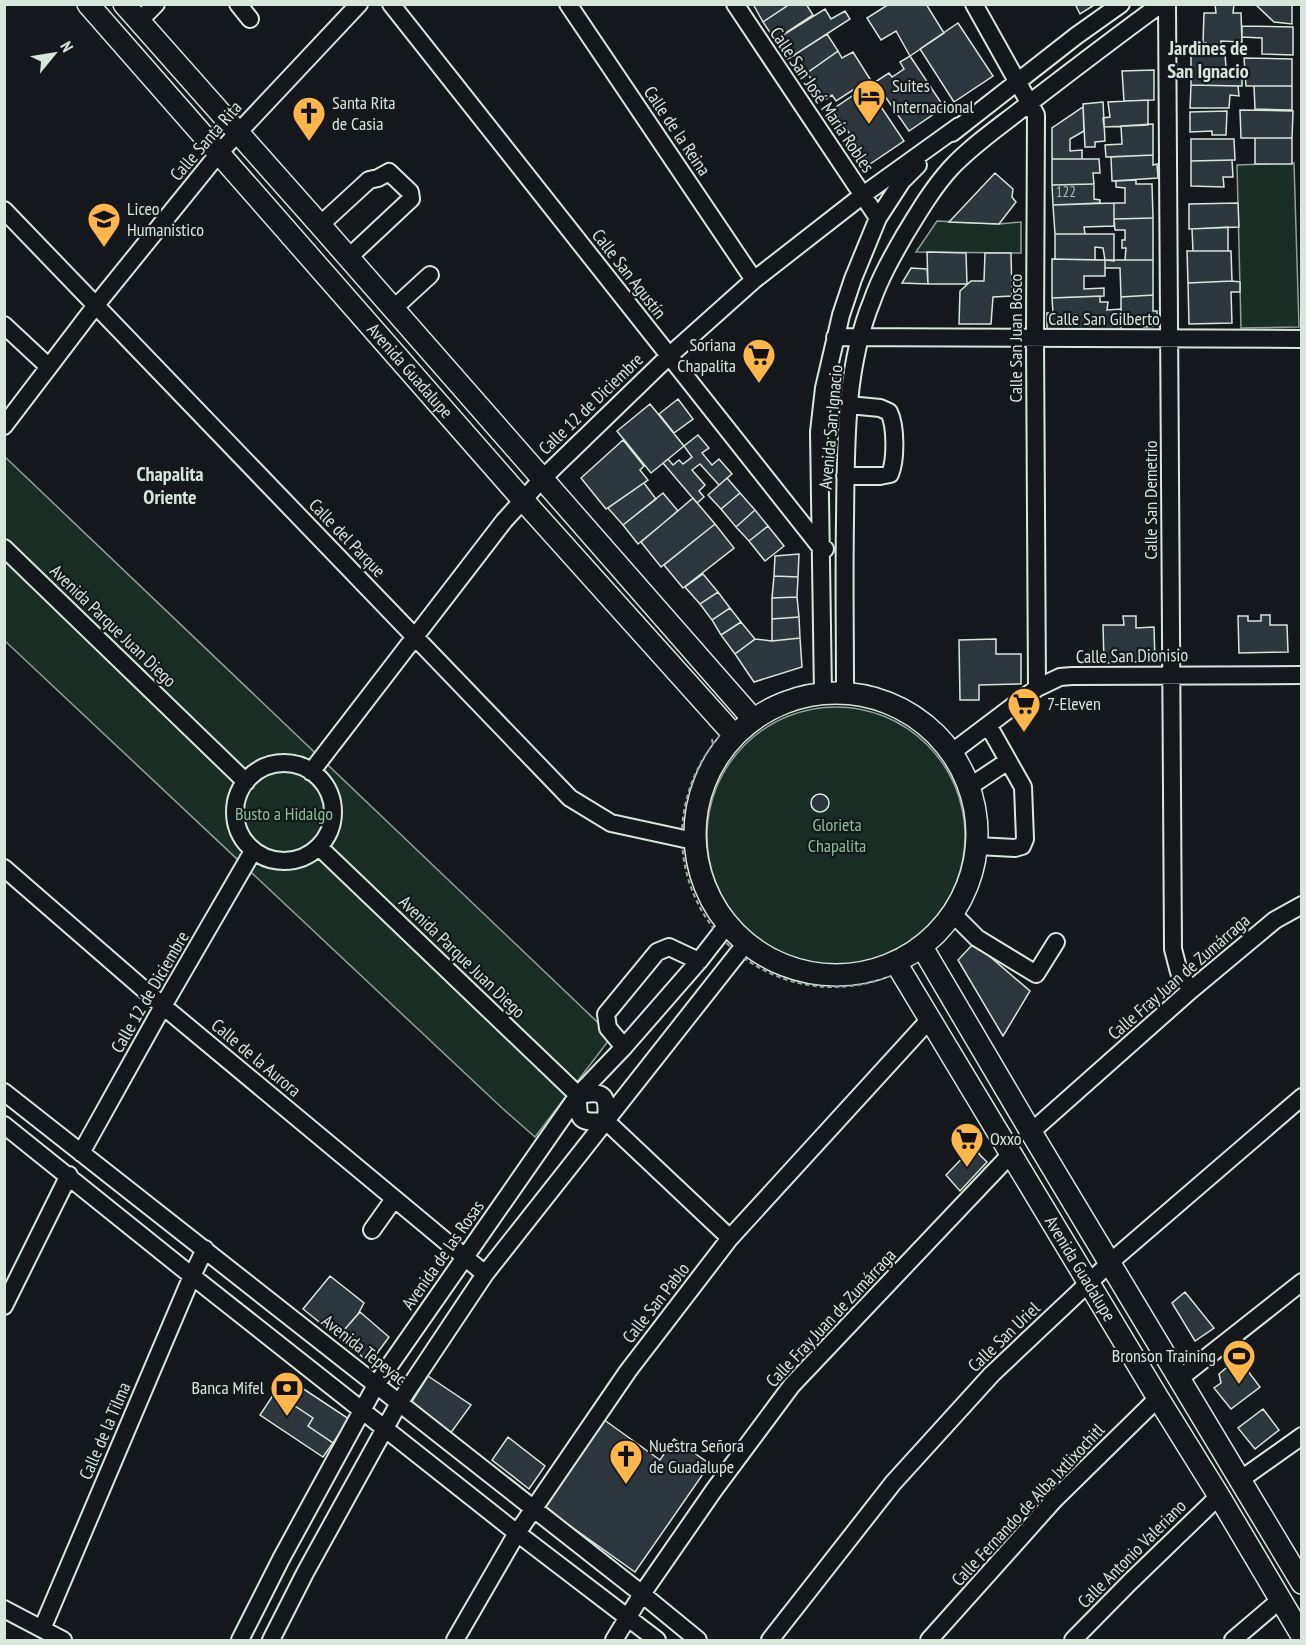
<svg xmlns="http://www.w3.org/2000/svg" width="1306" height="1645" viewBox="0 0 1306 1645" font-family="'PT Sans Narrow',sans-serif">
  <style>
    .green { fill: #1a2d24; stroke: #939e99; stroke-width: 1.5 }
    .building { fill: #2c363c; stroke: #d8e6dc; stroke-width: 1.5 }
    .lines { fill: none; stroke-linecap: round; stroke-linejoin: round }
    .minor-casing { stroke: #d8e6dc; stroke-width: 20 }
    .major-casing { stroke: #d8e6dc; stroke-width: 24 }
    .path { stroke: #9da8a2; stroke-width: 2; stroke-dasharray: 4.5 3; stroke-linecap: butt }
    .minor { stroke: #14181c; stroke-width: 16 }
    .major { stroke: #14181c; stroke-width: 21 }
    .labels { text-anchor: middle; stroke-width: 4.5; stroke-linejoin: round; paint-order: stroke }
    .number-label { font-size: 15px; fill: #adbab4 }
    .poi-label { font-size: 18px; fill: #d8e6dc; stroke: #14181c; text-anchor: start }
    .street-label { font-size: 18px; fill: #d8e6dc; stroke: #14181c }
    .park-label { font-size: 18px; fill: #8ac095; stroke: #14181c }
    .neighbourhood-label { font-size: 20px; font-weight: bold; fill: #d8e6dc; stroke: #14181c }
  </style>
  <rect width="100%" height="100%" fill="#14181c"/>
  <path class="green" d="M1294 163 1299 327 1241 328 1237 165Z
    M937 221 999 224 1021 222V253L916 252Z
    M4 456 612 1036 535 1137 502 1108 5 641Z
    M707 836a129 129 0 1 1 258 0a129 129 0 1 1-258 0Z"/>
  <path class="building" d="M753 4H790L763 22Z
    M790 4H806L813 15 775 40 763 22Z
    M889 4H926L944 33 910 56 896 31 881 40 867 18Z
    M1075 4H1096L1080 14Z
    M1215 4H1234L1233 13H1241L1242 42 1221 41V47H1206V43H1203L1204 13H1216Z
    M1292 4V24L1274 22 1255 4Z
    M825 9 831 19 845 11 850 19 788 59 775 40Z
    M958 23 993 76 954 102 920 49Z
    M1242 26 1293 27V55L1262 54V38L1242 37Z
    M827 34 838 51 807 73 794 55Z
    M838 51 842 58 853 52 870 79 836 101 832 95 825 100 807 73Z
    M1191 53H1225L1226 68H1242V86L1191 85Z
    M910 56 944 107 909 131 875 82 889 73 892 77 904 69 900 62Z
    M1244 58 1292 59V86H1246Z
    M1154 70V100L1124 101 1122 71Z
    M1191 85 1238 86 1239 96 1230 95 1229 108H1190Z
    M867 86 904 141 870 164 833 109Z
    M1254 86H1292V110L1255 109Z
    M1148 100V125L1104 127 1103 118 1110 117 1108 102Z
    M1103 102 1105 141 1095 142V147H1085L1083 104Z
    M1083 107 1084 131 1070 139V151L1082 150V159H1052V128Z
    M1240 110 1293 111 1292 138H1241Z
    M1227 111 1226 135H1212V131L1190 132V112Z
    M1153 124V155L1106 157 1105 145 1122 144 1121 126Z
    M1255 138H1292V164H1255Z
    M1191 139H1234L1235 160 1191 161Z
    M1153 155V165L1157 164 1158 178 1112 181 1111 157Z
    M1052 159H1099L1100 173H1093L1094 184 1052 185Z
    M1232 160 1233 177H1223L1224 187 1191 186V161Z
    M995 173 1013 189 1012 197 1016 202 999 224 949 222Z
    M1136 180V184H1152L1153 218 1114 219V203H1125V188L1116 187V181Z
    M1094 184V199L1100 200V203L1053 205 1052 185Z
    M1114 203V226L1084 227 1085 234H1055L1053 205Z
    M1238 203 1239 227 1189 229V204Z
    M1153 218V260H1125L1126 248H1122V240H1125V230H1115L1114 219Z
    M1228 227V251H1193L1192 229Z
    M1055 234H1114V261L1105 260 1103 248 1095 247V260L1055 259Z
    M1187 251H1231L1232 281 1188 283Z
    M927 252 966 253 967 284H928Z
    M985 253H1011L1012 296 993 297 991 324H959L960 291 971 281H984Z
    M1052 259 1105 260V276H1084V289L1104 288V296L1052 298Z
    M1105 260H1153V295L1121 297 1120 268H1105Z
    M911 268 927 269 928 284 902 283Z
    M1232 281 1240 282V292H1231L1232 323 1189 324 1188 283Z
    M1153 295V311H1157V326L1144 327V324H1121V297Z
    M1100 296V302H1108L1107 310 1121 309V330L1047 329V313H1053L1052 298Z
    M678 399 693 419 674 433 659 414Z
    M650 404 684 446 651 473 617 431Z
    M698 435 709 448 702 453 712 465 719 459 732 474 719 485 700 464 692 470 705 485 699 491 704 497 697 503 663 463 668 459 673 465 679 460 683 464 692 457 684 446Z
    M623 440 644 466 640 470 648 480 606 509 581 478Z
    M727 478 740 493 721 509 708 495Z
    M644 483 656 499 623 525 608 508Z
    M663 493 678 511 638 544 623 525Z
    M740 493 755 510 736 527 721 509Z
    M693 498 715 524 661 567 641 542Z
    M755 510 768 526 749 541 736 527Z
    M715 524 734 548 683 588 664 565Z
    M768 526 784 546 765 561 749 541Z
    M799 554 798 577 774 576 775 556Z
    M703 574 718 592 700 604 685 587Z
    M774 576 798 577 797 597 772 598Z
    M718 592 730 608 712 620 700 604Z
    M797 597 799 617 772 619V598Z
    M730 608 741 622 721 635 712 620Z
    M1261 615H1270V625H1287L1288 652 1239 653 1238 616H1248V621H1261Z
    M1123 616H1136V628L1154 627 1155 661 1104 663 1103 625H1124Z
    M799 617 800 638 772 641V619Z
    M741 622 755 639 735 654 721 635Z
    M800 638 802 667 754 682 735 654 755 639 772 641Z
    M996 639V654H1021V684L979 685V700H960L959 640Z
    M811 803a9 9 0 1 1 18 0a9 9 0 1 1-18 0Z
    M974 943 1030 991 1003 1036 958 960Z
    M974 1146 980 1155 987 1162 960 1191 946 1175Z
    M330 1276 364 1303 358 1314 338 1337 303 1309Z
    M1185 1292 1214 1328 1195 1341 1172 1303Z
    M360 1312 389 1337 370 1363 338 1337Z
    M1238 1358 1260 1387 1231 1409 1214 1388 1221 1383 1219 1374Z
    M428 1376 471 1405 450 1434 411 1403Z
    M285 1377 296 1384 286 1400 313 1418 308 1426 333 1443 323 1457 260 1415Z
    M296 1384 349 1419 333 1443 308 1426 313 1418 286 1400Z
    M1263 1409 1279 1430 1255 1449 1238 1428Z
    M603 1419 660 1460 674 1439 710 1464 635 1572 542 1506Z
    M508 1437 545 1466 529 1489 492 1460Z"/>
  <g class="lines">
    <defs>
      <path id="minor" d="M238 4 250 19
        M391 4 822 549H825
        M568 4 754 280
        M735 4 878 218
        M974 4 1036 115 1035 338 1037 688
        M1167 4 1173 949 1179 972 1191 990
        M139 21 156 4
        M952 133 1076 36 1121 4
        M4 210 570 798 611 823 694 841
        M320 225 369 180 378 178 389 172 410 192 411 199 349 257
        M394 308 430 275
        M4 325 49 367
        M835 337 1302 339
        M4 426 96 305 219 153 359 4
        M845 476H880L890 474C896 460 896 426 889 412L880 408 849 405
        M4 548 246 782
        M845 692C845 635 844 578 845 520 846 448 844 369 872 301 880 278 892 257 904 236 918 213 932 189 950 169 971 146 999 127 1023 108 1069 73 1114 38 1161 4
        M823 693 819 432 824 388 841 315 853 279 878 218 902 181 918 165
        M951 753 1037 688 1060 677 1072 676 1302 675
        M235 812a49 49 0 1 1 98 0a49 49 0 1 1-98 0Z
        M311 772 504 521 543 478 669 356 754 280 863 195 959 126
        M969 787 1008 761
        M977 846 1015 848 1022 846 1025 839 1023 787 988 725
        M319 847 578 1095C578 1121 579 1123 606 1121L730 1238
        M4 868 163 1006 485 1274
        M953 914 977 938 1036 974 1056 942
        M624 1047 608 1028 606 1014 657 952 669 947 699 961
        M4 1092 642 1594 698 1640
        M578 1095C605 1090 608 1095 606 1121
        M4 1125 192 1276 517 1533 657 1640
        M1031 1132 1191 990 1275 920 1302 905
        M81 1153 163 1006 253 851
        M372 1230 394 1199
        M4 1306 69 1175
        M1179 1379 1302 1282
        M1240 1480 1302 1436
        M4 1609 63 1640
        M42 1629 192 1276 205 1249
        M240 1640 281 1559 376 1385 578 1095 624 1047 699 961 727 925
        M271 1640 305 1573 399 1403 485 1274 746 943
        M455 1640 517 1533 628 1371 730 1238 930 1019
        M614 1640 642 1594 714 1490 792 1385 1011 1154
        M770 1640 893 1483 992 1374 1115 1258 1302 1097
        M929 1640 1055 1499 1158 1398
        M1073 1640 1130 1582 1219 1496
        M1233 1640 1280 1600"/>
      <g id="major">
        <path id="s1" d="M88 4 523 500 734 735"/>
        <path d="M124 4 320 225 753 719"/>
        <circle cx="836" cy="834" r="141"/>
        <path d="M922 947 1031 1132 1302 1583"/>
        <path id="s2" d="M896 963 1158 1398 1219 1496 1302 1636"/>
      </g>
    </defs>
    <use href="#minor" class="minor-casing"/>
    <use href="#major" class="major-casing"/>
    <path class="path" d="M682 836a151 151 0 1 1 302 0a151 151 0 1 1-302 0Z
      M712 739 713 746"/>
    <use href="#minor" class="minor"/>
    <use href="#major" class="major"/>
  </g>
  <defs>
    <symbol id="hotel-pin" viewBox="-11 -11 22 30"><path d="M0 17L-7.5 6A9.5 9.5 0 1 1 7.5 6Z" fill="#ffb74d" stroke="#14181c"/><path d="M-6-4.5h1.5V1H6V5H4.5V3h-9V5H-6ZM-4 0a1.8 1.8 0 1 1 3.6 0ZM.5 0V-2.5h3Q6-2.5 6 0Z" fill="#111"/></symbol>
    <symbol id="church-pin" viewBox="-11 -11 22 30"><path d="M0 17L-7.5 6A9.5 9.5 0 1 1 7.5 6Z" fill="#ffb74d" stroke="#14181c"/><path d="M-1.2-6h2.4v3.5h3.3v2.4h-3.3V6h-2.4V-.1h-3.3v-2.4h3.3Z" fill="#111"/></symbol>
    <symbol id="university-pin" viewBox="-11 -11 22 30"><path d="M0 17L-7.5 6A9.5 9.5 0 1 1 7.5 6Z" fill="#ffb74d" stroke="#14181c"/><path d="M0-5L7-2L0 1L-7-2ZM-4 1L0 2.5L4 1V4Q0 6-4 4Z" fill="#111"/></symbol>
    <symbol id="supermarket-pin" viewBox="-11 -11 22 30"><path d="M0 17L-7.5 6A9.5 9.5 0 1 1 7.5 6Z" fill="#ffb74d" stroke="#14181c"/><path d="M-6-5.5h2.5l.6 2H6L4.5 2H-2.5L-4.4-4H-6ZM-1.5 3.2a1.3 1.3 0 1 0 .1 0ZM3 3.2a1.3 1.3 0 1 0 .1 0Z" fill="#111"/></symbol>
    <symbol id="stadium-pin" viewBox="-11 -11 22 30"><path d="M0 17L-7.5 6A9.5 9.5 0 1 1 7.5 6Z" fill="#ffb74d" stroke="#14181c"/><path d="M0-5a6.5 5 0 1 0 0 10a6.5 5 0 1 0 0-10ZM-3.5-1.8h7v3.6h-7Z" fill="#111"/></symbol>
    <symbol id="bank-pin" viewBox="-11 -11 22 30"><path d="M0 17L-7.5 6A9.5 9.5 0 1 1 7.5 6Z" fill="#ffb74d" stroke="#14181c"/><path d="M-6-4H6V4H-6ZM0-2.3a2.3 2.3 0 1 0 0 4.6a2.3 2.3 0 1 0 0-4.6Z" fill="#111"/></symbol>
  </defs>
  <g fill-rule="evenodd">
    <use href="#hotel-pin" x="850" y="77" width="38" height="52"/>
    <use href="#church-pin" x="290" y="94" width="38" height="52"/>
    <use href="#university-pin" x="85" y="200" width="38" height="52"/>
    <use href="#supermarket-pin" x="740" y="336" width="38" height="52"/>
    <use href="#supermarket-pin" x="1005" y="685" width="38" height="52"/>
    <use href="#supermarket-pin" x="948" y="1120" width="38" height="52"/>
    <use href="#stadium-pin" x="1220" y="1337" width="38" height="52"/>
    <use href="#bank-pin" x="268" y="1369" width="38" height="52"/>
    <use href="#church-pin" x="607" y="1437" width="38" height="52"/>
  </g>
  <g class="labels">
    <g class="number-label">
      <text x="1066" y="197">122</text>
    </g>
    <g class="poi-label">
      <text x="892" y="92">Suites<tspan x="892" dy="21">Internacional</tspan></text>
      <text x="332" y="109">Santa Rita<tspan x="332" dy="21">de Casia</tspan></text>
      <text x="127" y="215">Liceo<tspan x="127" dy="21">Humanistico</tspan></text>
      <text x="736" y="351" text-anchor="end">Soriana<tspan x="736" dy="21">Chapalita</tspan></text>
      <text x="1047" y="710">7-Eleven</text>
      <text x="990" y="1145">Oxxo</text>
      <text x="1216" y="1362" text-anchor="end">Bronson Training</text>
      <text x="264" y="1394" text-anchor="end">Banca Mifel</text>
      <text x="649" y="1452">Nuestra Señora<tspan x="649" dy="21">de Guadalupe</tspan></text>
    </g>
    <g class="street-label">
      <text transform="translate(822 100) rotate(56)" y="6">Calle San José María Robles</text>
      <text transform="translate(677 131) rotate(56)" y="6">Calle de la Reina</text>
      <text transform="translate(206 141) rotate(-49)" y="6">Calle Santa Rita</text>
      <text transform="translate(629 274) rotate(52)" y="6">Calle San Agustín</text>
      <text x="1104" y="325">Calle San Gilberto</text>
      <text transform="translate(1016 338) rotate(-90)" y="6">Calle San Juan Bosco</text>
      <text dy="6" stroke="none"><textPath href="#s1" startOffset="488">Avenida Guadalupe</textPath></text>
      <text transform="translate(591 404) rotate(-44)" y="6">Calle 12 de Diciembre</text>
      <text transform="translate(831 427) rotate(-85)" y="6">Avenida San Ignacio</text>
      <text transform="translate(1151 500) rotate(-90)" y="6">Calle San Demetrio</text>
      <text transform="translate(347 538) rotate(46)" y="6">Calle del Parque</text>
      <text transform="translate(113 626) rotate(44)" y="6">Avenida Parque Juan Diego</text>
      <text transform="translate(1132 656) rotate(-1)" y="6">Calle San Dionisio</text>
      <text transform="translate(462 957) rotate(44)" y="6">Avenida Parque Juan Diego</text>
      <text transform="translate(1179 977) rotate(-41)" y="6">Calle Fray Juan de Zumárraga</text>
      <text transform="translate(150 992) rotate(-60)" y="6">Calle 12 de Diciembre</text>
      <text transform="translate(256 1058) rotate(40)" y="6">Calle de la Aurora</text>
      <text transform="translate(443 1255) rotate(-55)" y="6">Avenida de las Rosas</text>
      <text dy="6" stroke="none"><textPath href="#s2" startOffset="357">Avenida Guadalupe</textPath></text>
      <text transform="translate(656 1303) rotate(-52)" y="6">Calle San Pablo</text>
      <text transform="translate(831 1318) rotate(-47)" y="6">Calle Fray Juan de Zumárraga</text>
      <text transform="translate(1004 1337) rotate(-44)" y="6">Calle San Uriel</text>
      <text transform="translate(364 1350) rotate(38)" y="6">Avenida Tepeyac</text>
      <text transform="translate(105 1431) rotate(-67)" y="6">Calle de la Tilma</text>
      <text transform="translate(1028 1505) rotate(-47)" y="6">Calle Fernando de Alba Ixtlixochitl</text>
      <text transform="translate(1132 1554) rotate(-45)" y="6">Calle Antonio Valeriano</text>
    </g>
    <g class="park-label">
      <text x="284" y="820">Busto a Hidalgo</text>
      <text x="837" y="831">Glorieta<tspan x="837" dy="21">Chapalita</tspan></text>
    </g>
    <g class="neighbourhood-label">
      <text x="1208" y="55">Jardines de<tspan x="1208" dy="23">San Ignacio</tspan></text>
      <text x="170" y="481">Chapalita<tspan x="170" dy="23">Oriente</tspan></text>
    </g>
  </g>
  <rect width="1306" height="1645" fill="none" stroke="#d8e6dc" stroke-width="12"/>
  <g transform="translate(54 54) rotate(60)" stroke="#14181c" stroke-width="4.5" paint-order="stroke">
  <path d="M0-4.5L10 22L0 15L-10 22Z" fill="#d8e6dc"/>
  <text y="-9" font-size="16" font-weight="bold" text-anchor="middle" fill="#d8e6dc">N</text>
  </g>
</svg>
